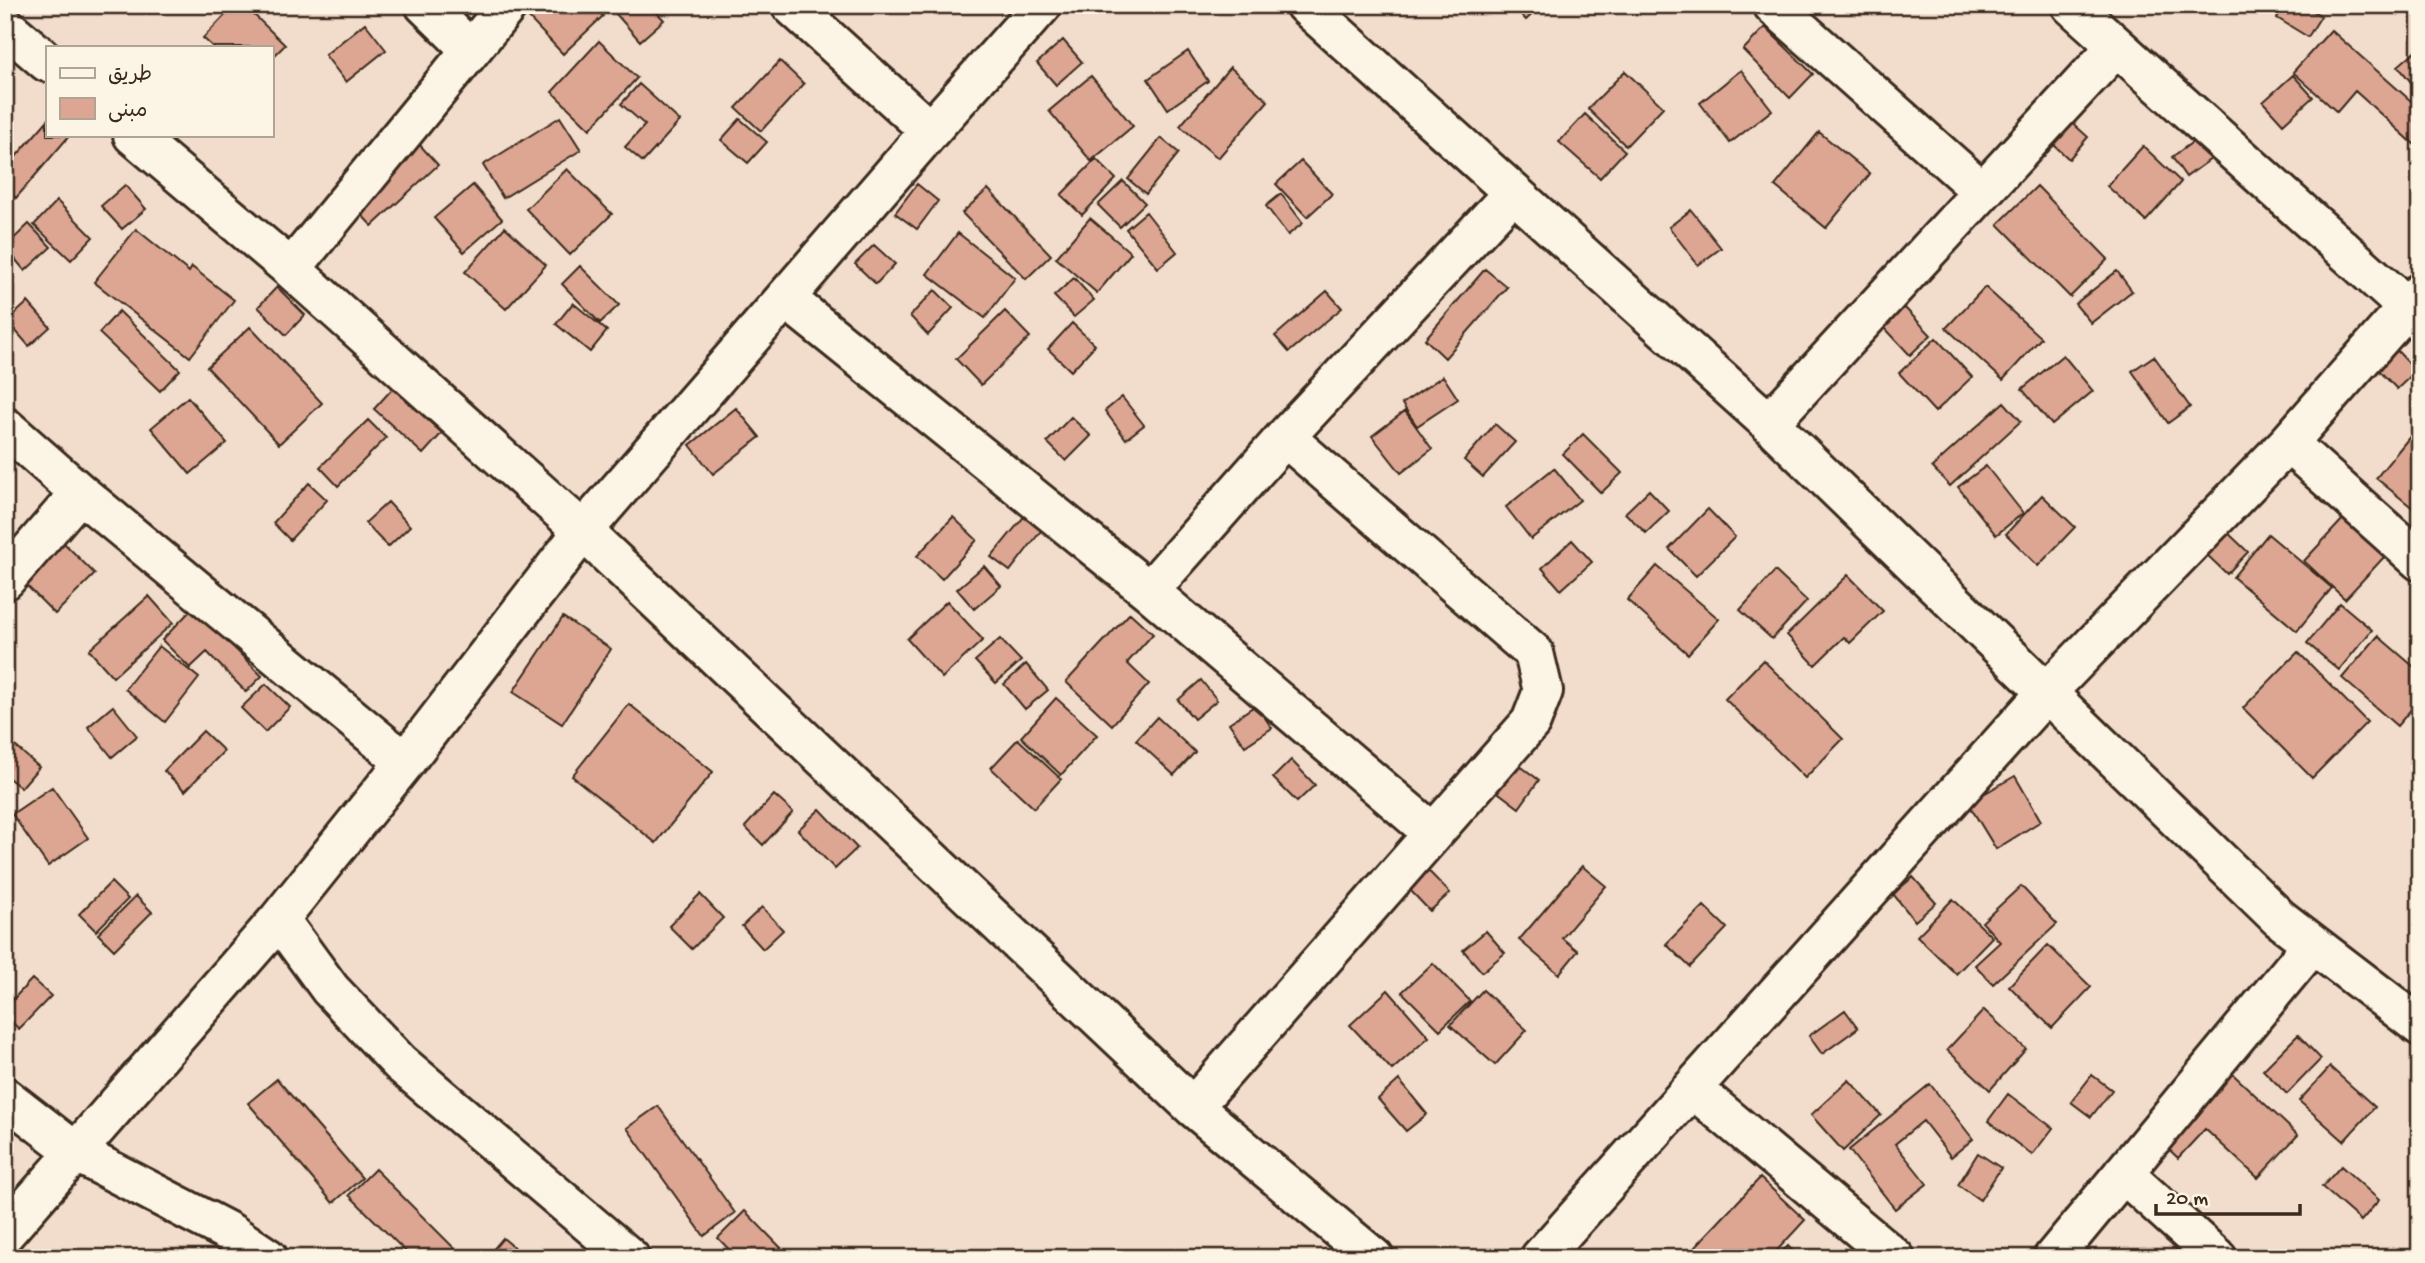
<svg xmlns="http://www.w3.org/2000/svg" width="2425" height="1263" viewBox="0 0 2425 1263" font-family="'Gochi Hand','Playpen Sans Arabic',sans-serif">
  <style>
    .building { fill: #dca692; stroke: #3b2a1e; stroke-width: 2 }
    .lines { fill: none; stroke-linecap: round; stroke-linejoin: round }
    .minor-casing { stroke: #3b2a1e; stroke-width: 44 }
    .minor { stroke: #fcf5e5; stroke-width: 38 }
  </style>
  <rect width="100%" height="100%" fill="#f2ddcc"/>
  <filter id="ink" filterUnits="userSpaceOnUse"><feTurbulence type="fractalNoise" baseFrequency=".0143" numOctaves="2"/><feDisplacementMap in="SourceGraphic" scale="14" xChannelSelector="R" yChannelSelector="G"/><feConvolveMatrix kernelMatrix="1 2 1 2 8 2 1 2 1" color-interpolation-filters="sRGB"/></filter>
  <g filter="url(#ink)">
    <path class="building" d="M235 5H244L285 45 271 59V47H213L203 38Z
      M529 5H592L603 16 563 54 523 12Z
      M608 5H650L664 20 640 41Z
      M1512 5H1542L1526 20Z
      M2285 5H2304L2321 16 2308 37 2277 18Z
      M365 23 386 50 346 82 325 55Z
      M1765 27 1813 74 1790 98 1743 50Z
      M2331 30 2420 109V140L2415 145 2355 91 2337 112 2293 72Z
      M1063 40 1082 62 1056 85 1037 63Z
      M599 41 637 78 590 129 552 92Z
      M2420 47V83L2415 87 2398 66Z
      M1188 51 1208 81 1168 109 1148 79Z
      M780 61 804 84 761 131 736 108Z
      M1230 67 1268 101 1218 158 1180 126Z
      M1741 70 1772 110 1730 143 1700 103Z
      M1625 71 1663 107 1626 146 1588 109Z
      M2293 75 2313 97 2283 124 2263 102Z
      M1091 76 1133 126 1091 161 1049 111Z
      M639 84 680 121 643 162 625 147 645 125 621 104Z
      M2058 110 2088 137 2069 159 2039 131Z
      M1585 114 1625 151 1600 178 1559 142Z
      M560 117 581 150 503 198 483 165Z
      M740 119 767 142 748 163 721 140Z
      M47 121V135H70L16 198 5 189V169Z
      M1819 132 1870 174 1826 228 1775 186Z
      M410 134 438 165 372 226 343 195Z
      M2201 136 2215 156 2186 177 2172 157Z
      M1161 138 1179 153 1146 194 1128 179Z
      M2143 146 2181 182 2146 221 2107 186Z
      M1096 159 1116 179 1082 215 1061 195Z
      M1301 161 1332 194 1307 217 1276 184Z
      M567 169 612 214 570 255 526 209Z
      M1123 181 1145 203 1120 227 1098 205Z
      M917 184 938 201 917 229 895 213Z
      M125 185 146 209 122 229 101 206Z
      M473 185 502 219 464 252 434 218Z
      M2037 186 2108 259 2070 297 1998 224Z
      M988 189 1051 255 1026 279 962 213Z
      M1281 194 1303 223 1288 235 1266 206Z
      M57 201 93 237 71 260 34 225Z
      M1691 210 1721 248 1698 265 1669 227Z
      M1146 212 1177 252 1158 268 1126 229Z
      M1090 218 1131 253 1097 293 1056 258Z
      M29 224 51 247 25 271 5 247Z
      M505 227 546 265 506 309 465 272Z
      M136 229 189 272 192 267 234 300 190 357 94 282Z
      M958 233 1015 278 985 318 927 274Z
      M874 245 895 264 876 284 855 264Z
      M580 266 619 305 600 323 562 284Z
      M1485 269 1507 287 1445 358 1425 339Z
      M2117 271 2132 291 2091 323 2075 304Z
      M1074 278 1094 300 1074 317 1054 296Z
      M277 287 305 315 286 335 258 307Z
      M1985 287 2041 338 2003 380 1946 328Z
      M935 290 953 308 928 335 910 316Z
      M1327 291 1342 308 1289 352 1275 336Z
      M28 302 50 327 29 346 7 321Z
      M573 303 607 331 590 352 556 324Z
      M1904 307 1931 335 1910 355 1883 326Z
      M119 311 180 370 160 391 99 333Z
      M1005 311 1030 337 981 385 956 359Z
      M1072 323 1095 345 1071 371 1048 349Z
      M250 327 322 403 279 444 207 367Z
      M1936 338 1972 377 1935 412 1899 373Z
      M2390 343 2416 371 2397 389 2370 361Z
      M2063 355 2093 391 2052 425 2022 389Z
      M2154 356 2190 407 2168 423 2132 371Z
      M1443 376 1458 399 1417 426 1402 404Z
      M393 388 442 433 423 454 374 409Z
      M188 397 227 443 190 474 151 428Z
      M1122 397 1144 425 1126 439 1105 411Z
      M2004 402 2021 421 1950 486 1932 467Z
      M736 408 760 437 713 474 690 445Z
      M1405 411 1432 449 1401 473 1372 436Z
      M1071 417 1091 436 1066 461 1047 442Z
      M368 420 386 438 338 486 320 467Z
      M1495 424 1515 442 1483 477 1464 460Z
      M1583 434 1622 473 1601 493 1563 454Z
      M2412 434 2420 440V514L2376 478Z
      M1986 466 2023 513 1996 535 1958 487Z
      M1554 468 1580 500 1531 539 1506 507Z
      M309 483 327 500 290 540 273 523Z
      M1649 490 1669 511 1646 533 1625 513Z
      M2042 495 2075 527 2038 566 2006 534Z
      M388 502 410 526 388 547 365 523Z
      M1708 509 1735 537 1696 576 1669 549Z
      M1027 513 1044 527 1010 571 991 557Z
      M953 517 977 540 942 579 917 556Z
      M2344 518 2385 556 2345 599 2304 561Z
      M2223 528 2248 552 2227 574 2202 550Z
      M2268 534 2332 588 2297 631 2233 577Z
      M58 537 95 574 55 614 18 577Z
      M1572 540 1592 562 1561 590 1542 568Z
      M984 566 1001 586 974 609 957 589Z
      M1657 566 1719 619 1688 654 1627 600Z
      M1775 571 1807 601 1772 639 1740 610Z
      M1848 575 1883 611 1850 643 1844 637 1815 665 1787 635Z
      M149 596 173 623 113 677 89 650Z
      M947 601 983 640 942 678 907 639Z
      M2340 603 2372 630 2339 670 2307 643Z
      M194 607 262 676 246 692 207 652 190 668 162 640Z
      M1130 613 1153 634 1127 663 1149 684 1112 725 1066 682Z
      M563 617 611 649 562 724 513 692Z
      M2378 636 2420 672V699L2397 726 2342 678Z
      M1000 639 1021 661 996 683 975 661Z
      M159 646 199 678 165 722 125 689Z
      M2298 652 2367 722 2312 778 2243 708Z
      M1763 660 1843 739 1805 778 1725 699Z
      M1026 664 1048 690 1025 709 1004 684Z
      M1201 680 1217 700 1194 719 1178 700Z
      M266 684 290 707 265 732 241 708Z
      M1056 698 1097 735 1061 775 1021 737Z
      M629 704 713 772 656 843 572 776Z
      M1256 705 1272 728 1245 746 1229 723Z
      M113 706 137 736 112 757 88 727Z
      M1157 717 1195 752 1174 775 1136 740Z
      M203 731 224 751 185 791 164 771Z
      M5 737 39 767 21 788 5 775Z
      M1018 739 1061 779 1034 808 991 768Z
      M1291 760 1315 785 1297 802 1273 778Z
      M1515 762 1539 780 1519 808 1495 790Z
      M2015 776 2041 821 1996 849 1968 803Z
      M52 787 88 838 48 866 12 814Z
      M774 795 793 812 763 845 745 827Z
      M820 809 857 848 835 869 798 830Z
      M1408 850 1450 893 1430 911 1389 868Z
      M1582 866 1606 886 1562 938 1578 951 1559 974 1519 940Z
      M1913 877 1936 903 1915 921 1893 894Z
      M111 882 128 899 96 931 79 914Z
      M2021 886 2057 924 1993 984 1975 965 2000 942 1982 922Z
      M700 894 723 918 692 949 669 926Z
      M136 896 152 912 114 950 98 934Z
      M1953 899 1992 937 1956 974 1917 936Z
      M1704 906 1727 928 1690 967 1666 944Z
      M762 907 783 930 763 949 742 926Z
      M1486 931 1505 953 1482 972 1463 950Z
      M2048 945 2091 987 2052 1028 2009 986Z
      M1433 963 1470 1001 1440 1030 1402 992Z
      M32 979 51 996 19 1029 5 1016V1008Z
      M1388 990 1429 1037 1392 1070 1350 1025Z
      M1483 990 1527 1030 1495 1065 1450 1025Z
      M1845 1010 1858 1028 1822 1054 1809 1036Z
      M1984 1010 2026 1049 1990 1090 1947 1050Z
      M2298 1035 2321 1059 2287 1094 2263 1070Z
      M2223 1065 2298 1135 2258 1178 2205 1129 2178 1158 2156 1137Z
      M2330 1067 2375 1107 2344 1141 2299 1101Z
      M2092 1075 2112 1090 2091 1117 2071 1102Z
      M277 1079 362 1178 333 1203 248 1103Z
      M1399 1080 1427 1114 1406 1131 1378 1099Z
      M1849 1080 1881 1115 1843 1151 1811 1115Z
      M1930 1084 1973 1139 1951 1157 1923 1121 1895 1144 1927 1184 1895 1209 1849 1150Z
      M2008 1094 2053 1128 2032 1155 1988 1121Z
      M658 1106 735 1213 704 1236 627 1128Z
      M1978 1153 2001 1168 1980 1200 1958 1185Z
      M2341 1166 2379 1200 2361 1221 2322 1187Z
      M375 1169 464 1258H412L349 1195Z
      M1760 1178 1805 1220 1770 1258H1706L1695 1247Z
      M745 1211 791 1258H737L718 1238Z
      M503 1238 527 1258H486Z
      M1788 1246 1799 1258H1776Z"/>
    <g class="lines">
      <defs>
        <path id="minor" d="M425 5 471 50
          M791 5 930 131
          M1305 5 1769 423 2279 918 2420 1026
          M1773 5 1982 191
          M2071 5 2408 308
          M5 26 47 62
          M133 135 291 269 583 531 1193 1107 1374 1258
          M291 269 508 5
          M785 298 1149 591 1433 833
          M1769 423 2116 47
          M5 427 80 493 405 762
          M2288 443 2420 561
          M5 580 80 493
          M1149 591 1285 437 1513 193
          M279 919 330 989 400 1063 630 1258
          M1692 1088 1895 1258
          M5 1097 77 1153 229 1232 268 1258
          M1193 1107 1531 722 1543 691 1534 653 1285 437
          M2123 1173 2217 1258
          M5 1233 279 919 405 762 583 531 930 131 1042 5
          M1540 1258 2046 693 2288 443 2420 293
          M2053 1258 2313 944"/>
      </defs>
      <use href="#minor" class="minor-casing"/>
      <use href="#minor" class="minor"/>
    </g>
  </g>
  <rect width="2425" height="1263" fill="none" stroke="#fcf5e5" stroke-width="28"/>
  <rect x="14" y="14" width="2397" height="1235" fill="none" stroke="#3b2a1e" stroke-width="2.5" filter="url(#ink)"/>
  <rect x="46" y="46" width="228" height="91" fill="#fcf5e5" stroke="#afa495" stroke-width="2"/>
  <rect x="60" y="68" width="35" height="10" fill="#fcf5e5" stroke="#afa495" stroke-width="2"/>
  <text x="108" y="80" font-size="21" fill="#3b2a1e">طريق</text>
  <rect x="60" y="98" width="35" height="21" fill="#dca692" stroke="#afa495" stroke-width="2"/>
  <text x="108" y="116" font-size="21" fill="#3b2a1e">مبنى</text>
  <path d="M2156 1204v10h144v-10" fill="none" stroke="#3b2a1e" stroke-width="3.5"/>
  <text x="2166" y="1204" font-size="21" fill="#3b2a1e" stroke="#fcf5e5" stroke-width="5" paint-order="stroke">20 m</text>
</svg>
